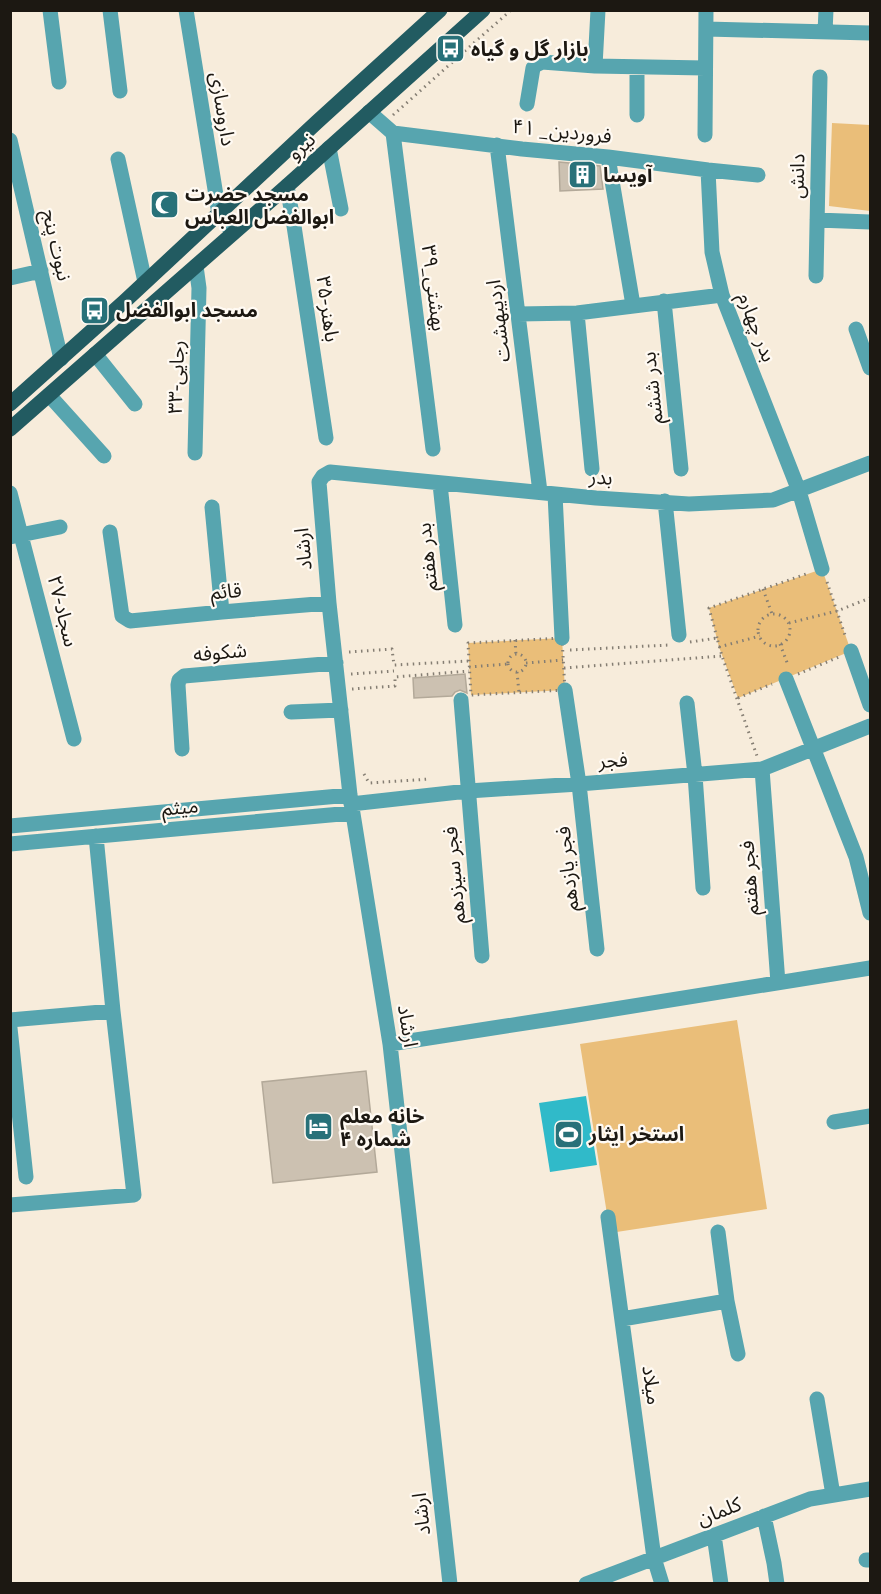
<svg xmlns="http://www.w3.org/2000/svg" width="881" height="1594" viewBox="0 0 881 1594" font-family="'Noto Serif','Noto Sans Arabic',serif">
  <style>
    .green { fill: #eabe79 }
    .water { fill: #30bac9 }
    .building { fill: #ccc1b1; stroke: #b3a999; stroke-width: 1.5 }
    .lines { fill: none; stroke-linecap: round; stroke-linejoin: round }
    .path { stroke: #857e73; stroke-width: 3; stroke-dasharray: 1.5 4.5; stroke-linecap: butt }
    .minor { stroke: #57a5af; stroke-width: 15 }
    .major { stroke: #225b61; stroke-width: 15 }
    .labels { text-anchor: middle; stroke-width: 4.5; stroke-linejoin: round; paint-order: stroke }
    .poi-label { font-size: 20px; font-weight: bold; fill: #1c1812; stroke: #fffaf3; text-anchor: start }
    .street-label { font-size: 20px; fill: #1c1812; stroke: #fffaf3 }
  </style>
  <rect width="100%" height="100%" fill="#f7ecdb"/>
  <path class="green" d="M832 123 870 125V211L829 206Z
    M822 569 851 651 738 698 719 647 709 608Z
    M562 638 565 690 471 695 468 643Z
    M737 1020 767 1209 610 1233 580 1044Z"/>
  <path class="water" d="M586 1096 597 1165 550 1172 539 1103Z"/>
  <path class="building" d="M559 162 600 166 603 189 560 191Z
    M465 674 467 693 460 690 455 692 452 696 414 698 413 678Z
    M366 1071 377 1172 273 1183 262 1082Z"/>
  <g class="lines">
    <path class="path" d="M393 115 511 10
      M827 582 846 638
      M763 589 772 614
      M758 630a16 16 0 1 1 32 0a16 16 0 1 1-32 0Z
      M789 623 837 611 870 598
      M562 638 565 690 471 695 468 643Z
      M717 638 709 608 809 573
      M515 640 516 655
      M690 642 717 638 722 656 757 756
      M780 644 788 665
      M719 647 760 636
      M570 650 669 645
      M349 652 392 649 394 665 469 661
      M508 663a9 9 0 1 1 18 0a9 9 0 1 1-18 0Z
      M526 663 563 660
      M469 667 508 664
      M564 668 722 656
      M517 672 519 693
      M351 674 394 671
      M798 674 839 657
      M352 689 395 686V677L469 671
      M738 698 772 684
      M364 774 369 783 430 779"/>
    <path class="minor" d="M50 10 59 82
      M110 10 120 91
      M186 10 219 214 233 233
      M706 29 870 33
      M825 32 826 10
      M595 66 598 10
      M527 104 533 68 536 65 542 62 595 66 705 68
      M369 112 393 133 522 149 608 157 708 170 758 175
      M637 115V67
      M393 133 433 449
      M705 135 706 10
      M10 140 61 359
      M497 145 540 492
      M329 148 341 209
      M608 157 633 305
      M118 159 145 282
      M708 170 712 252 722 295 799 491 822 569
      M287 186 294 226 326 438
      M817 220 870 222
      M816 276 820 77
      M10 278 41 271
      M664 301 681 469
      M577 313 592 469
      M518 314 577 313 722 295
      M856 329 870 368
      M95 354 135 404
      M49 395 104 456
      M195 453 199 288 196 266
      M440 484 455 625
      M10 493 74 739
      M555 494 562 638
      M665 501 679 635
      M212 507 222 612
      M110 532 122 616 130 621 222 612 329 603
      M10 537 60 527
      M851 651 870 705
      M786 679 856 857 870 913
      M565 690 579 784 597 949
      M461 700 482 956
      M687 703 695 775 703 888
      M291 712 341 710
      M182 749 178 685 179 680 184 676 336 663
      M762 769 778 983
      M351 804 468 791 579 784 762 769 870 726
      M10 826 350 795
      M10 844 352 813
      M10 1020 113 1011
      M10 1028 26 1177
      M390 1044 571 1016 870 968
      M834 1122 870 1116
      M10 1205 134 1195 113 1011 96 836
      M608 1217 654 1558 662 1584
      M718 1232 727 1301 738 1354
      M622 1319 727 1301
      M817 1399 833 1495
      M764 1516 774 1563 777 1584
      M714 1535 721 1584
      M866 1560H870
      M450 1584 390 1044 350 795 329 603 319 482 323 476 330 472 596 498 689 504 773 500 870 463
      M586 1584 810 1499 870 1489"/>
    <path class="major" d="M10 404 125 301 317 122 440 10
      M10 429 287 186 483 10"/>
  </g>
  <defs>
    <symbol id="bus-square" viewBox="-11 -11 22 22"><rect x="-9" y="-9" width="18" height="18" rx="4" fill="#287179" stroke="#fffaf3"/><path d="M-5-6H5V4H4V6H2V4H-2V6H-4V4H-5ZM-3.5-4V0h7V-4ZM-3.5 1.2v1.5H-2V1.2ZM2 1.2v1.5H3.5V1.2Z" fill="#fff"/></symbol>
    <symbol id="building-square" viewBox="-11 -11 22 22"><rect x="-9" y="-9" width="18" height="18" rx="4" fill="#287179" stroke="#fffaf3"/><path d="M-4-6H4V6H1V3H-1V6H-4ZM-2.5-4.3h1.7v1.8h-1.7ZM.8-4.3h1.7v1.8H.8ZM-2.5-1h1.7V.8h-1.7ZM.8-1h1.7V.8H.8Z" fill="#fff"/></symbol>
    <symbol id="mosque-square" viewBox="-11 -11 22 22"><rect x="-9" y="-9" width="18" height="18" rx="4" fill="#287179" stroke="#fffaf3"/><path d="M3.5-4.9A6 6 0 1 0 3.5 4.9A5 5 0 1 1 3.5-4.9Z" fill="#fff"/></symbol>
    <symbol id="hotel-square" viewBox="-11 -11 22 22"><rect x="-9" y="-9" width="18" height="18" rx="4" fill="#287179" stroke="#fffaf3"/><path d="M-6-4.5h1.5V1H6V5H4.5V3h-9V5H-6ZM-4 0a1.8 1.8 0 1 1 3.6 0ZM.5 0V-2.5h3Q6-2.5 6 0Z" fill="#fff"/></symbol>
    <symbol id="stadium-square" viewBox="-11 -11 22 22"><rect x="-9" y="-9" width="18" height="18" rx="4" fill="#287179" stroke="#fffaf3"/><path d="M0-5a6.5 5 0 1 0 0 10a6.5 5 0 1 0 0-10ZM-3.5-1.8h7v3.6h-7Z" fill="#fff"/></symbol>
  </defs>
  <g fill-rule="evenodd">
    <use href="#bus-square" x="434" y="32" width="33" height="33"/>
    <use href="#building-square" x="566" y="158" width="33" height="33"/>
    <use href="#mosque-square" x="148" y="188" width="33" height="33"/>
    <use href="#bus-square" x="78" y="294" width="33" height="33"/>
    <use href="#hotel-square" x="302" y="1110" width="33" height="33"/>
    <use href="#stadium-square" x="552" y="1118" width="33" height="33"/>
  </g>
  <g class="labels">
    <g class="poi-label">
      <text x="471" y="56">بازار گل و گیاه</text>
      <text x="603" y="182">آویسا</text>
      <text x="185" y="201">مسجد حضرت<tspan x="185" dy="23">ابوالفضل العباس</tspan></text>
      <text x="116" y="317">مسجد ابوالفضل</text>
      <text x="340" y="1123">خانه معلم<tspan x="340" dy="23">شماره ۴</tspan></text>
      <text x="589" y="1141">استخر ایثار</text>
    </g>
    <g class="street-label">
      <text transform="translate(223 109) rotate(81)" y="7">داروسازی</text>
      <text transform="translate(562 131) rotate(6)" y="7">۴۱ _فروردین</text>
      <text transform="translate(301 146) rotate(-42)" y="7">نیرو</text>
      <text transform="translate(797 176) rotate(-89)" y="7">دانش</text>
      <text transform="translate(57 245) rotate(77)" y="7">نبوت پنج</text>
      <text transform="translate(434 288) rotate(83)" y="7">۳۹_بهشتی</text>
      <text transform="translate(328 309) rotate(82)" y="7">۳۵-باهنر</text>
      <text transform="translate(498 321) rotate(-97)" y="7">اردیبهشت</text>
      <text transform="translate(757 327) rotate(69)" y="7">بدر چهارم</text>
      <text transform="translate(176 377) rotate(-88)" y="7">۳۳-رجایی</text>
      <text transform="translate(652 388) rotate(-96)" y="7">بدر ششم</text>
      <text transform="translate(601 477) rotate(4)" y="7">بدر</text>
      <text transform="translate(303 549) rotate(-95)" y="7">ارشاد</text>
      <text transform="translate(427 557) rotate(-96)" y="7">بدر هفتم</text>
      <text transform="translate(226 591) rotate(-5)" y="7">قائم</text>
      <text transform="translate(63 611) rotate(76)" y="7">۲۷-سجاد</text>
      <text transform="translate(220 652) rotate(-5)" y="7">شکوفه</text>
      <text transform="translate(613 760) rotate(-4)" y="7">فجر</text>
      <text transform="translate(180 807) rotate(-5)" y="7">میثم</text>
      <text transform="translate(567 869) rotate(-96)" y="7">فجر یازدهم</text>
      <text transform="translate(454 875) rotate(-95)" y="7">فجر سیزدهم</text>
      <text transform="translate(749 878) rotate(-94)" y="7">فجر هفتم</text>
      <text transform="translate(408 1026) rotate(81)" y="7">ارشاد</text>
      <text transform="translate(652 1385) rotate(82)" y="7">میلاد</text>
      <text transform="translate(719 1511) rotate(-21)" y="7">کلمان</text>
      <text transform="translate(421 1514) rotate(-96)" y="7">ارشاد</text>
    </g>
  </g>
  <rect width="881" height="1594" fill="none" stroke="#1c1812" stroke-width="24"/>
</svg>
